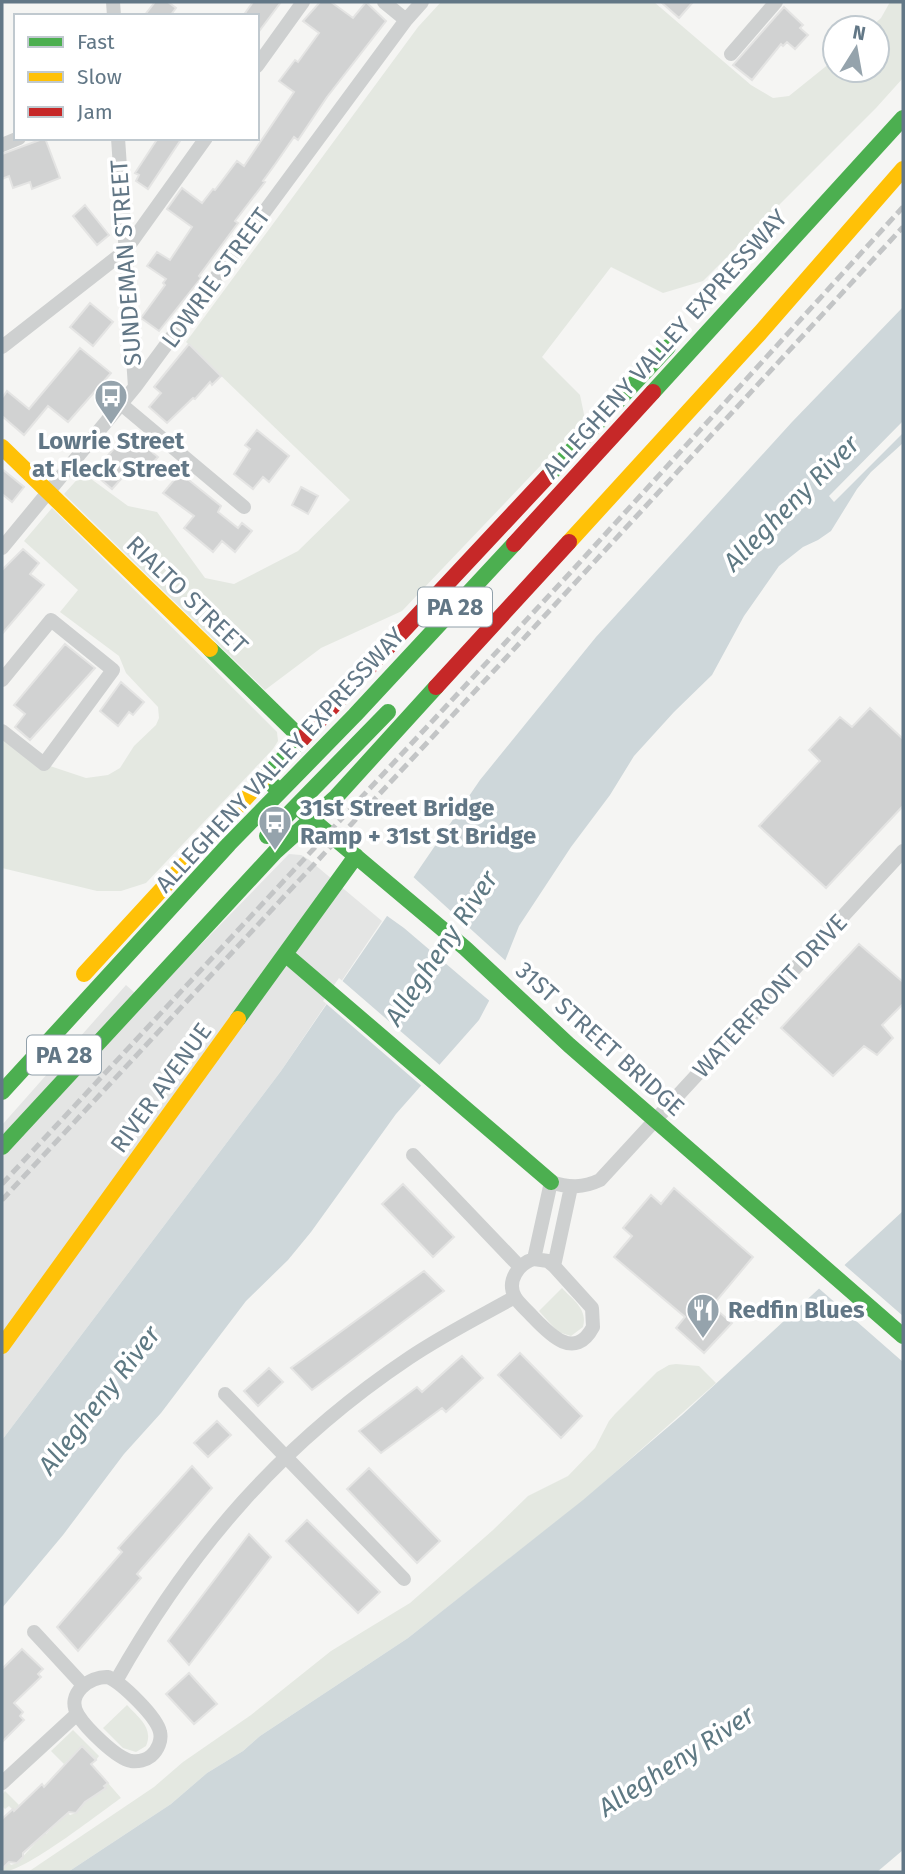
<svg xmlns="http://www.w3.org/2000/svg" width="905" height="1874" viewBox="0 0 905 1874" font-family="'Fira Sans',sans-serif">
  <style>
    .built { fill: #e4e5e4 }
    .green { fill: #e4e8e1 }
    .water { fill: #ced7da }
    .pier { fill: #f5f5f3 }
    .building { fill: #d1d2d2; stroke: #e4e4e3; stroke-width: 2 }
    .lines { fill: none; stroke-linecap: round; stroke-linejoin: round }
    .street { stroke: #ced0d0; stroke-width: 14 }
    .fast { stroke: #4caf50; stroke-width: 16 }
    .slow { stroke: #ffc107; stroke-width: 16 }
    .jam { stroke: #c62828; stroke-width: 16 }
    .rail { stroke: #c3c5c6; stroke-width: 5; stroke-dasharray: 10 5; stroke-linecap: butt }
    .labels { text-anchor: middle; stroke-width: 7; stroke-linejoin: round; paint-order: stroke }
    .shield { fill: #fff; stroke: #91a0aa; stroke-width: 2 }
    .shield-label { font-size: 23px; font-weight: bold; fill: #627786 }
    .street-label { font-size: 24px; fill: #627786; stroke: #fff }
    .poi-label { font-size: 24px; font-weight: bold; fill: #627786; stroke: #fff; text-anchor: start }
    .water-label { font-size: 26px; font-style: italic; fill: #5e7983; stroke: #fff }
  </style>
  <rect width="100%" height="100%" fill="#f5f5f3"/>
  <path class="built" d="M289 854 301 855 308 859 382 921 281 1071 2 1440V1125L126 985 145 1002Z"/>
  <path class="green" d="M441 2H654L751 85 773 98 789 96 835 59V70H877V28H870L881 18 890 2H903V78L876 108 703 281 663 293 611 267 542 357 580 395 585 419 402 611 321 648 265 690 64 494 83 473 128 506 157 512 205 578 234 584 298 551 350 500 186 342 418 27Z
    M52 508 277 732 278 741 273 749 146 883 121 891H97L2 868V728L44 764 86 778 108 775 120 768 134 746 156 725 159 718 158 707 126 673 119 656 60 612 78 590 24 541Z
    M562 1288C573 1300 588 1309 583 1327L571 1336 558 1332 539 1311Z
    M676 1364 699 1366 716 1383 584 1500 408 1638 260 1736 243 1751 207 1773 171 1804 68 1872H28L154 1787 183 1762 251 1715 331 1651 410 1603 493 1530 528 1496 568 1476 595 1448 609 1421 615 1414 657 1372 669 1365Z
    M127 1705C138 1717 154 1728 146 1746L136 1752 123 1748 103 1728Z
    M73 1730 99 1756 96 1760 82 1746 64 1764 51 1751Z
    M108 1783 121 1798C98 1814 25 1872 2 1872L7 1860 11 1865 17 1863 40 1838 9 1806 5 1809 2 1806V1795L5 1791 19 1805 17 1808 46 1834 68 1813 70 1815 76 1813 92 1794 95 1796Z"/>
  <path class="water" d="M903 307V443L871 472 857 489 831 531 818 540 803 547 779 566 744 616 712 675 674 712 634 756 610 795 571 847 519 926 489 1001 479 1020 396 1114 311 1232 288 1260 246 1301 161 1413 124 1454 63 1535 2 1608V1440L281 1071 480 780 596 637 792 422Z
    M903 1211V1850L877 1872H68L171 1804 207 1773 243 1751 260 1736 408 1638 583 1500 682 1415Z"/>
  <path class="pier" d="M903 421V433L834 502 829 496Z
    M410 874 507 962 492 1003 404 928 383 913Z
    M339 978 442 1067 424 1088 323 1001Z
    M841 1262 903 1316V1362L815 1285Z"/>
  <path class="building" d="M155 2H168L176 8 170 16H144Z
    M253 2H281L257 34V16H243Z
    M320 2H331L353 18 366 2 386 21 327 97 298 140 294 137 276 163 263 181 265 182 235 221 238 223 199 276 201 278 159 331 141 318 165 285 163 283 166 279 147 266 157 252 170 260 192 227 167 209 182 188 202 203 213 189 215 190 237 161 244 166 294 92 279 81 295 60 298 62 319 33 303 21Z
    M661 2H693L679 18Z
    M784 7 803 25 800 28 808 35 795 49 787 42 783 46 781 44 752 80 733 65Z
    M45 138 60 178 32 189 30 182 13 188 9 176 2 179V154Z
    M158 138H182L148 189 136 181 139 175 135 173Z
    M85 205 109 235 97 245 73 216Z
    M90 303 113 322 93 346 70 327Z
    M189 344 221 376 212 385 210 382 195 399 193 398 167 423 149 407 161 393 154 387Z
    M80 348 111 373 68 422 48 406 24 435 2 416V398L7 391 29 409Z
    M257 430 289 456 269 482 263 477 253 489 234 474 250 449 245 445Z
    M128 432 158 457 147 469 142 465 134 474 129 470 112 489 93 473Z
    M2 469 24 487 12 502 2 494Z
    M180 473 221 506 218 512 238 528 242 523 252 531 235 552 222 541 213 552 184 528 194 516 163 493Z
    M301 487 318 496 308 514 292 505Z
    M23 549 39 563 30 574 44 585 2 634V570Z
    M65 644 95 668 30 740 15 727 25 714 14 705Z
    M121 682 144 702 133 715 129 712 118 726 100 711Z
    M870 708 903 739V806L826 888 759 826 820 761 809 750 840 717 852 727Z
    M859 944 903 982V1004L882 1025 893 1038 877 1055 864 1046 833 1076 781 1028Z
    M403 1184 454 1237 433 1257 382 1204Z
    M674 1188 753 1257 712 1306 732 1323 704 1353 676 1328 685 1317 614 1257 632 1236 623 1228 651 1195 661 1204Z
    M424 1271 444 1291 312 1390 291 1368Z
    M520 1353 582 1416 561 1438 498 1375Z
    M462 1356 483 1378 446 1412 442 1408 381 1453 359 1431 417 1387 422 1392Z
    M269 1368 283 1382 258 1406 244 1391Z
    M217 1421 231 1435 208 1457 194 1443Z
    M192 1466 212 1488 137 1574 141 1578 78 1651 57 1627 122 1552 118 1548Z
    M369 1468 440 1541 417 1563 347 1489Z
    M307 1520 380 1592 358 1613 286 1541Z
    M249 1534 271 1557 189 1665 168 1641Z
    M22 1649 43 1669 38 1674 41 1677 14 1703 23 1712 20 1716 24 1720 2 1742V1669Z
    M189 1673 217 1704 194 1724 166 1694Z
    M82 1746 96 1760 91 1764 108 1783 104 1786 106 1788 85 1802 76 1813 69 1812 23 1853V1857L17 1863 9 1862 2 1869V1819L13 1809 14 1811 42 1784 44 1787Z"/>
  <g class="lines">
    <path class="street" d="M113 2 114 16
      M384 2 406 20
      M731 54 776 2
      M257 66 303 2
      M118 138 135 387
      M2 145 19 138
      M2 347 125 251 206 138
      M121 404 244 507
      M2 548 135 387 406 20 422 2
      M2 680 51 620 113 670 44 764 2 731
      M413 1155 520 1267
      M534 1259 551 1182C569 1188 583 1188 600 1180L903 851
      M534 1259 548 1261 554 1266 592 1308 593 1327C575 1361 550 1335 533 1317 528 1311 519 1304 515 1297 506 1281 519 1263 534 1259Z
      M554 1266 571 1187
      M225 1394 404 1579
      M34 1632 83 1685
      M108 1677C122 1683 157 1717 160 1732 162 1740 158 1750 151 1756 146 1760 138 1762 131 1761 116 1758 86 1728 78 1715 65 1694 90 1676 108 1677Z
      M116 1681C191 1548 282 1443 409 1358 443 1335 479 1317 515 1297
      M2 1783 77 1714"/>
    <path class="fast" d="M653 392 903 118
      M547 477 668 347
      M210 649 302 739 264 778 275 787
      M302 811 465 948 569 1045 903 1336
      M267 836 388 712
      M285 954 551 1182
      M238 1019 356 856
      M2 1092 229 844 355 715 514 544
      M2 1147 275 852 336 797 436 687"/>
    <path class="slow" d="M2 447 210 649
      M569 542 760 333 903 169
      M84 974 264 778
      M2 1346 238 1019"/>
    <path class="jam" d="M514 544 653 392
      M436 687 569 542
      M302 739 547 477"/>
    <path class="rail" d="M2 1184 570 573 903 207
      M2 1200 504 660 903 227"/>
  </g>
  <defs>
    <symbol id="bus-pin" viewBox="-11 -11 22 30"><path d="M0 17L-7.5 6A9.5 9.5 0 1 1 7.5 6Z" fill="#95a3ac" stroke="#fff"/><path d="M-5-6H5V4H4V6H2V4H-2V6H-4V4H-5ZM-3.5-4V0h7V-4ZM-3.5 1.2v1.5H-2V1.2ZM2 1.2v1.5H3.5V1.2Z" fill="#fff"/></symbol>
    <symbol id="restaurant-pin" viewBox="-11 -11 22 30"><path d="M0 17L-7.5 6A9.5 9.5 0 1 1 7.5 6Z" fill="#95a3ac" stroke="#fff"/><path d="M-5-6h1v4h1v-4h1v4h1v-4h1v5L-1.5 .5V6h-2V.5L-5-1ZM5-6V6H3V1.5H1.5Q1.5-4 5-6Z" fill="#fff"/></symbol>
  </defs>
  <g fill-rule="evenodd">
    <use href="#bus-pin" x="92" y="377" width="38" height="52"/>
    <use href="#bus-pin" x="256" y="803" width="38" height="52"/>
    <use href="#restaurant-pin" x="684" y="1291" width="38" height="52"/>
  </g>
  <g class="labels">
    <g class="shield">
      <rect x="418" y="587.5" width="74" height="39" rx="5"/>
      <rect x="27" y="1035.5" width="74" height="39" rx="5"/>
    </g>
    <g class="shield-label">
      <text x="455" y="615">PA 28</text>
      <text x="64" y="1063">PA 28</text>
    </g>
    <g class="street-label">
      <text transform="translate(126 263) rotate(-94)" y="8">SUNDEMAN STREET</text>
      <text transform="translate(216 278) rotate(-54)" y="8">LOWRIE STREET</text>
      <text transform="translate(665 344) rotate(-48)" y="8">ALLEGHENY VALLEY EXPRESSWAY</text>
      <text transform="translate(187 595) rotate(44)" y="8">RIALTO STREET</text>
      <text transform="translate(280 760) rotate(-47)" y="8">ALLEGHENY VALLEY EXPRESSWAY</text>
      <text transform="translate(770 996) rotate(-47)" y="8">WATERFRONT DRIVE</text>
      <text transform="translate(600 1039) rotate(42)" y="8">31ST STREET BRIDGE</text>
      <text transform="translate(161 1088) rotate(-54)" y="8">RIVER AVENUE</text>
    </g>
    <g class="poi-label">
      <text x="111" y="449" text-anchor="middle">Lowrie Street<tspan x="111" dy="28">at Fleck Street</tspan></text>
      <text x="300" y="816">31st Street Bridge<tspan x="300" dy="28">Ramp + 31st St Bridge</tspan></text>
      <text x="728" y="1318">Redfin Blues</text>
    </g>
    <g class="water-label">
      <text transform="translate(791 503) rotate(-45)" y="9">Allegheny River</text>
      <text transform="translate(441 948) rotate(-56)" y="9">Allegheny River</text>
      <text transform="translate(99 1400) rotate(-52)" y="9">Allegheny River</text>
      <text transform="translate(676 1761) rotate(-33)" y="9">Allegheny River</text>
    </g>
  </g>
  <rect width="905" height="1874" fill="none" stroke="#627786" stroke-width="7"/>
  <rect x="14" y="14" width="245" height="126" fill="#ffffff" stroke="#c0c9cf" stroke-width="2"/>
  <rect x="28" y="37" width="35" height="10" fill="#4caf50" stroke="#c0c9cf" stroke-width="2"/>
  <text x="77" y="49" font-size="21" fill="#627786">Fast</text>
  <rect x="28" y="72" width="35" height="10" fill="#ffc107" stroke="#c0c9cf" stroke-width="2"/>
  <text x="77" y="84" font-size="21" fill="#627786">Slow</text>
  <rect x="28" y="107" width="35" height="10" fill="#c62828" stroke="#c0c9cf" stroke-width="2"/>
  <text x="77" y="119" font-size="21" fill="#627786">Jam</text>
  <g transform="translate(856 49) rotate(11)"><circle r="33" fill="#ffffff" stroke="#c0c9cf" stroke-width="2"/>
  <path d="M0-5L12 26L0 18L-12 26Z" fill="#95a3ac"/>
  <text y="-10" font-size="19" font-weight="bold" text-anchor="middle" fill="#627786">N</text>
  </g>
</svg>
